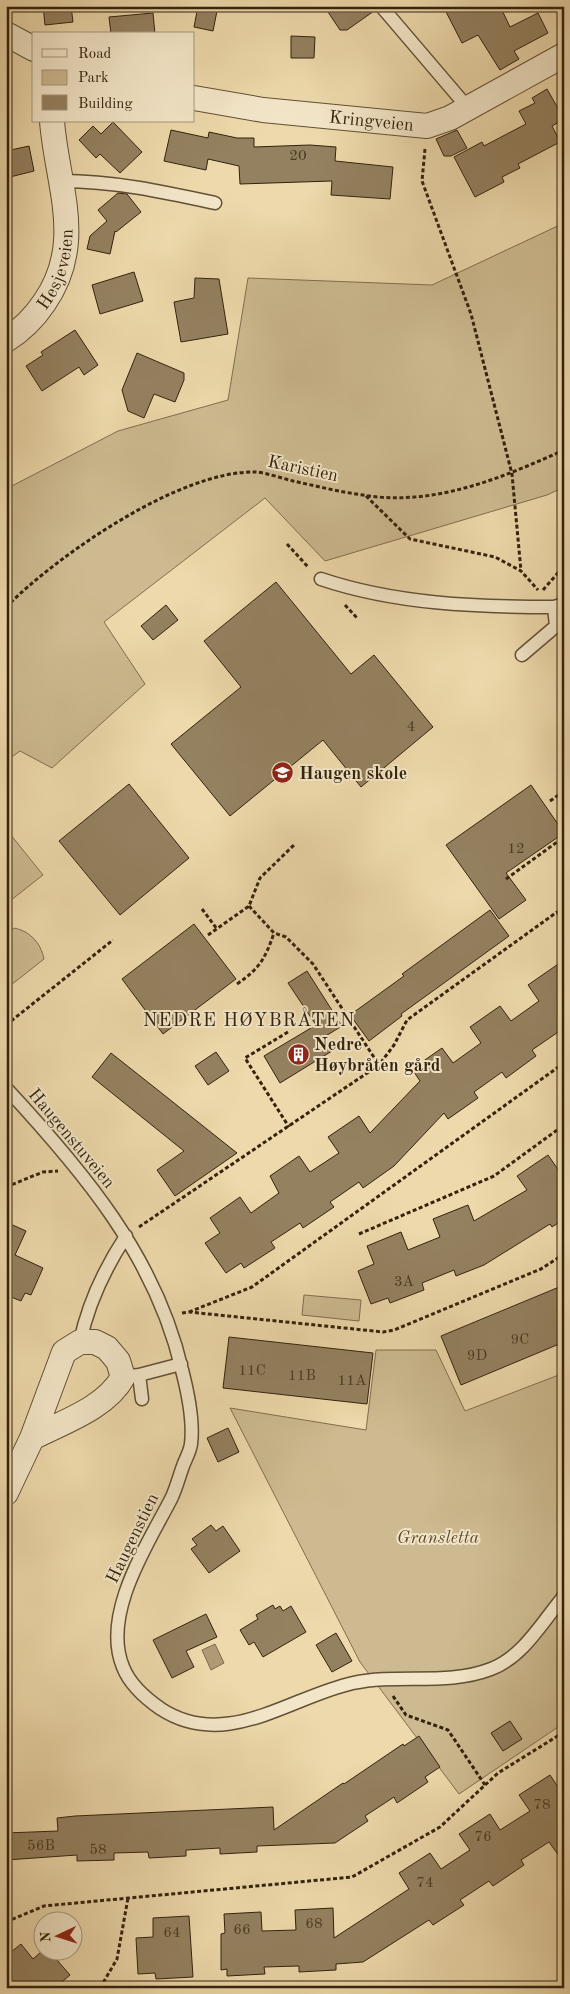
<svg xmlns="http://www.w3.org/2000/svg" width="570" height="1994" viewBox="0 0 570 1994" font-family="'Old Standard TT',serif">
  <style>
    .green { fill: #cdba90; stroke: #806e4f }
    .water { fill: #ae9b76; stroke: #7d6b4c }
    .building { fill: #948160; stroke: #33220e }
    .lines { fill: none; stroke-linecap: round; stroke-linejoin: round }
    .lane-casing { stroke: #625035; stroke-width: 15 }
    .street-casing { stroke: #625035; stroke-width: 26 }
    .path { stroke: #33220e; stroke-width: 3; stroke-dasharray: 4 2.5; stroke-linecap: butt }
    .lane { stroke: #f3e6c8; stroke-width: 12 }
    .street { stroke: #f3e6c8; stroke-width: 24 }
    .labels { text-anchor: middle; stroke-width: 4; stroke-linejoin: round; paint-order: stroke }
    .number-label { font-size: 15px; fill: #4b3a22 }
    .street-label { font-size: 18px; fill: #33220e; stroke: #f3e6c8 }
    .poi-label { font-size: 18px; font-weight: bold; fill: #33220e; stroke: #f3e6c8; text-anchor: start }
    .park-label { font-size: 18px; font-style: italic; fill: #5a482e; stroke: #f3e6c8 }
    .neighbourhood-label { font-size: 19px; letter-spacing: 1px; fill: #33220e; stroke: #f3e6c8 }
  </style>
  <rect width="100%" height="100%" fill="#edd9ab"/>
  <filter id="stains"><feTurbulence type="fractalNoise" baseFrequency=".004" numOctaves="4"/><feColorMatrix values="0 0 0 0 .2 0 0 0 0 .09 0 0 0 0 .02 0 0 0 .5 -.17"/></filter>
  <radialGradient id="worn" r=".72"><stop offset=".6" stop-color="#630" stop-opacity="0"/><stop offset="1" stop-color="#630" stop-opacity=".3"/></radialGradient>
  <path class="green" d="M564 223V487L547 495 325 561 265 498 104 622 145 684 52 768 20 751 6 761V489L118 431 228 400 248 278 432 285Z
    M6 829 43 875 6 904Z
    M14 928C30 931 41 943 44 959L6 989V935Z
    M304 1295 361 1300 359 1321 302 1315Z
    M376 1350H436L465 1411 564 1373V1723L459 1794 360 1662 230 1408 366 1430Z"/>
  <path class="water" d="M215 1644 224 1663 211 1670 202 1650Z"/>
  <path class="building" d="M43 6H71L73 22 45 25Z
    M198 6H218L213 31 194 27Z
    M324 6H373L374 11 347 30H340Z
    M443 6H500L510 27 538 13 548 33 514 51 519 59 500 70 478 35 462 43Z
    M153 13 155 34H111L109 17Z
    M291 36 315 37 314 58H291Z
    M547 89 564 119 552 126 560 142 518 164 520 168 502 177 504 182 475 197 454 157 482 142 484 146 526 124 519 111 535 103 532 98Z
    M113 122 142 152 120 173 100 154 96 158 79 140 93 126 101 134Z
    M171 130 208 138 209 132 237 138H254V147L310 145 336 147 335 161 393 167 390 199 331 195 332 181 240 184 239 166 208 159 206 170 164 161Z
    M457 130 467 148 451 156H444L436 139Z
    M29 146 34 171 6 178V151Z
    M118 193 127 194 141 212 116 232 115 231 110 254 87 249 90 236 107 221 98 210Z
    M134 272 143 301 100 314 92 285Z
    M195 278 219 279 228 334 181 342 174 302 194 298Z
    M75 330 98 365 84 375 79 367 42 391 26 366 43 355 41 352Z
    M137 353 184 373V380L175 402 154 394 144 418 128 411 122 390Z
    M276 582 351 674 374 655 433 727 361 787 323 740 230 816 171 744 241 687 204 641Z
    M166 605 178 620 153 640 141 626Z
    M129 784 189 858 120 915 59 841Z
    M531 785 564 833 506 873 526 900 499 919 446 845Z
    M490 910 509 936 401 1014 402 1016 369 1041 350 1015 404 976 402 974Z
    M194 924 236 979 163 1034 122 979Z
    M564 960V1028L532 1050 536 1056 506 1078 502 1072 474 1092 478 1098 448 1119 444 1113 394 1166 363 1188 359 1182 330 1202 334 1207 303 1228 300 1223 271 1242 275 1248 244 1268 241 1263 226 1273 205 1243 220 1233 210 1218 240 1197 251 1213 279 1193 270 1176 299 1156 310 1172 339 1153 328 1137 359 1116 370 1133 420 1081 412 1069 442 1048 453 1063 481 1043 470 1027 500 1006 511 1021 539 1001 528 985Z
    M307 971 342 1026 324 1037 332 1051 280 1083 264 1056 316 1025 288 983Z
    M216 1052 229 1071 208 1085 195 1066Z
    M111 1053 159 1091 237 1153 175 1196 157 1170 184 1151 92 1077Z
    M548 1155 564 1178V1219L552 1227 550 1224 484 1265 456 1276 454 1270 422 1283 424 1290 390 1303 388 1298 371 1304 358 1271 374 1264 367 1246 401 1232 408 1250 440 1237 433 1219 468 1205 474 1221 527 1190 517 1176Z
    M6 1222 26 1231 15 1255 43 1268 31 1295 25 1293 21 1301 6 1295Z
    M564 1285V1342L461 1385 441 1336Z
    M229 1337 373 1353 367 1404 223 1388Z
    M228 1428 239 1452 218 1462 207 1438Z
    M211 1525 216 1531 223 1526 240 1551 209 1573 191 1549 197 1545 192 1539Z
    M273 1605 275 1609 280 1606 283 1611 291 1606 306 1632 263 1657 254 1642 249 1645 240 1630 258 1619 256 1615Z
    M206 1614 217 1637 186 1651 194 1667 172 1678 153 1640Z
    M336 1633 352 1661 332 1672 316 1645Z
    M510 1721 522 1739 503 1751 491 1733Z
    M419 1736 440 1767 425 1777 428 1782 397 1803 394 1797 365 1816 368 1821 335 1843 257 1846V1852L220 1854V1848L186 1850V1856L149 1858 148 1852 114 1853V1860L77 1861V1855L6 1860V1833L58 1831 57 1818 75 1816 273 1807 274 1830 343 1783 344 1784 403 1744 404 1746Z
    M550 1775 564 1796V1863L549 1842 521 1860 524 1865 493 1886 489 1881 460 1900 464 1905 433 1925 429 1920 363 1962 336 1964V1970L299 1972V1966L264 1967 265 1974 227 1976V1969L221 1970V1934L225 1933 224 1914 261 1912 262 1931 296 1930 295 1910 333 1908 334 1938 409 1889 399 1873 430 1853 441 1869 470 1850 459 1834 490 1814 500 1830 530 1811 519 1795Z
    M189 1916 193 1977 156 1979 155 1973 138 1974 136 1938 153 1937V1918Z
    M21 1944 33 1959 42 1951 50 1952 70 1975 55 1988H6V1956Z"/>
  <g class="lines">
    <defs>
      <path id="lane" d="M381 6 468 108
        M62 181C114 181 164 192 215 203
        M321 579C395 604 476 607 554 607
        M522 655 556 626 554 607 564 604
        M6 1088C83 1171 156 1257 182 1370 188 1393 194 1420 191 1444 190 1452 185 1460 183 1466 179 1477 176 1489 171 1499 148 1544 101 1614 123 1667 130 1685 145 1698 161 1709 226 1751 290 1697 353 1683 399 1673 447 1686 491 1669 523 1657 543 1621 564 1596
        M80 1342C88 1304 105 1268 126 1236
        M139 1375 142 1399
        M123 1377 139 1375 181 1364"/>
      <g id="street">
        <path d="M6 34 34 49"/>
        <path id="s1" d="M194 98 263 110 427 126 450 118 564 55"/>
        <path id="s2" d="M6 340C22 330 34 318 44 303 86 243 57 186 52 121"/>
        <path d="M6 1493 32 1438 64 1352 80 1342H95L107 1348 118 1361 123 1377C106 1408 63 1422 32 1438"/>
      </g>
    </defs>
    <use href="#lane" class="lane-casing"/>
    <use href="#street" class="street-casing"/>
    <path class="path" d="M425 149 422 181 471 314 512 474 521 571
      M366 496 410 539 495 557 521 571 538 590
      M287 544 309 568
      M543 590 564 566
      M345 605 358 619
      M6 607C58 555 180 470 256 472 267 473 281 478 293 481 316 486 340 492 363 495 433 507 502 478 564 450
      M550 801 564 791
      M506 879 564 837
      M249 906 274 933 286 937 313 964 379 1065
      M202 909 217 929
      M208 935 249 906 260 878 294 845
      M237 984C260 968 265 959 274 933
      M6 1025 113 940
      M288 1032 245 1058 289 1127
      M6 1187 43 1172 58 1171
      M139 1227 379 1065 394 1045 407 1020 557 912 564 922
      M359 1234 494 1176 564 1125
      M189 1312 252 1287 564 1063
      M182 1313 189 1312 383 1332 394 1330 541 1269 564 1254
      M393 1696 406 1715 448 1730 485 1785
      M6 1922 44 1906 352 1877 440 1827 498 1773 564 1732
      M100 1988 117 1959 128 1898"/>
    <use href="#lane" class="lane"/>
    <use href="#street" class="street"/>
  </g>
  <defs>
    <symbol id="school-disc" viewBox="-11 -11 22 22"><circle r="9.5" fill="#8f2418" stroke="#f3e6c8"/><path d="M0-5L7-2L0 1L-7-2ZM-4 1L0 2.5L4 1V4Q0 6-4 4Z" fill="#fff"/></symbol>
    <symbol id="building-disc" viewBox="-11 -11 22 22"><circle r="9.5" fill="#8f2418" stroke="#f3e6c8"/><path d="M-4-6H4V6H1V3H-1V6H-4ZM-2.5-4.3h1.7v1.8h-1.7ZM.8-4.3h1.7v1.8H.8ZM-2.5-1h1.7V.8h-1.7ZM.8-1h1.7V.8H.8Z" fill="#fff"/></symbol>
  </defs>
  <g fill-rule="evenodd">
    <use href="#school-disc" x="270" y="760" width="25" height="25"/>
    <use href="#building-disc" x="286" y="1042" width="25" height="25"/>
  </g>
  <g class="labels">
    <g class="number-label">
      <text x="298" y="160">20</text>
      <text x="411" y="731">4</text>
      <text x="516" y="853">12</text>
      <text x="404" y="1286">3A</text>
      <text x="520" y="1344">9C</text>
      <text x="477" y="1360">9D</text>
      <text x="252" y="1375">11C</text>
      <text x="302" y="1380">11B</text>
      <text x="352" y="1385">11A</text>
      <text x="542" y="1809">78</text>
      <text x="483" y="1841">76</text>
      <text x="41" y="1850">56B</text>
      <text x="98" y="1854">58</text>
      <text x="425" y="1887">74</text>
      <text x="314" y="1928">68</text>
      <text x="242" y="1934">66</text>
      <text x="172" y="1937">64</text>
    </g>
    <g class="street-label">
      <text dy="6" stroke="none"><textPath href="#s1" startOffset="179">Kringveien</textPath></text>
      <text dy="6" stroke="none"><textPath href="#s2" startOffset="90">Hesjeveien</textPath></text>
      <text transform="translate(303 468) rotate(12)" y="6">Karistien</text>
      <text transform="translate(72 1138) rotate(50)" y="6">Haugenstuveien</text>
      <text transform="translate(132 1538) rotate(-64)" y="6">Haugenstien</text>
    </g>
    <g class="poi-label">
      <text x="299" y="779">Haugen skole</text>
      <text x="314" y="1050">Nedre<tspan x="314" dy="21">Høybråten gård</tspan></text>
    </g>
    <g class="park-label">
      <text x="438" y="1543">Gransletta</text>
    </g>
    <g class="neighbourhood-label">
      <text x="249" y="1026">NEDRE HØYBRÅTEN</text>
    </g>
  </g>
  <rect width="570" height="1994" fill="none" stroke="#edd9ab" stroke-width="25"/>
  <rect x="8" y="8" width="555" height="1979" fill="none" stroke="#33220e" stroke-width="2.5"/>
  <rect x="12" y="12" width="545" height="1969" fill="none" stroke="#33220e"/>
  <rect x="32" y="32" width="162" height="90" fill="#f3e6c8" stroke="#a6987e"/>
  <rect x="42" y="49" width="25" height="8" fill="#f3e6c8" stroke="#a6987e"/>
  <text x="78" y="58" font-size="15" fill="#33220e">Road</text>
  <rect x="42" y="70" width="25" height="15" fill="#cdba90" stroke="#a6987e"/>
  <text x="78" y="82" font-size="15" fill="#33220e">Park</text>
  <rect x="42" y="95" width="25" height="15" fill="#948160" stroke="#a6987e"/>
  <text x="78" y="108" font-size="15" fill="#33220e">Building</text>
  <g transform="translate(58 1936) rotate(266)"><circle r="24" fill="#f3e6c8" stroke="#a6987e"/>
  <path d="M0-4L9 19L0 12L-9 19Z" fill="#8f2418"/>
  <text y="-8" font-size="14" font-weight="bold" text-anchor="middle" fill="#33220e">N</text>
  </g>
  <rect width="100%" height="100%" filter="url(#stains)"/>
  <rect width="100%" height="100%" fill="url(#worn)"/>
</svg>
